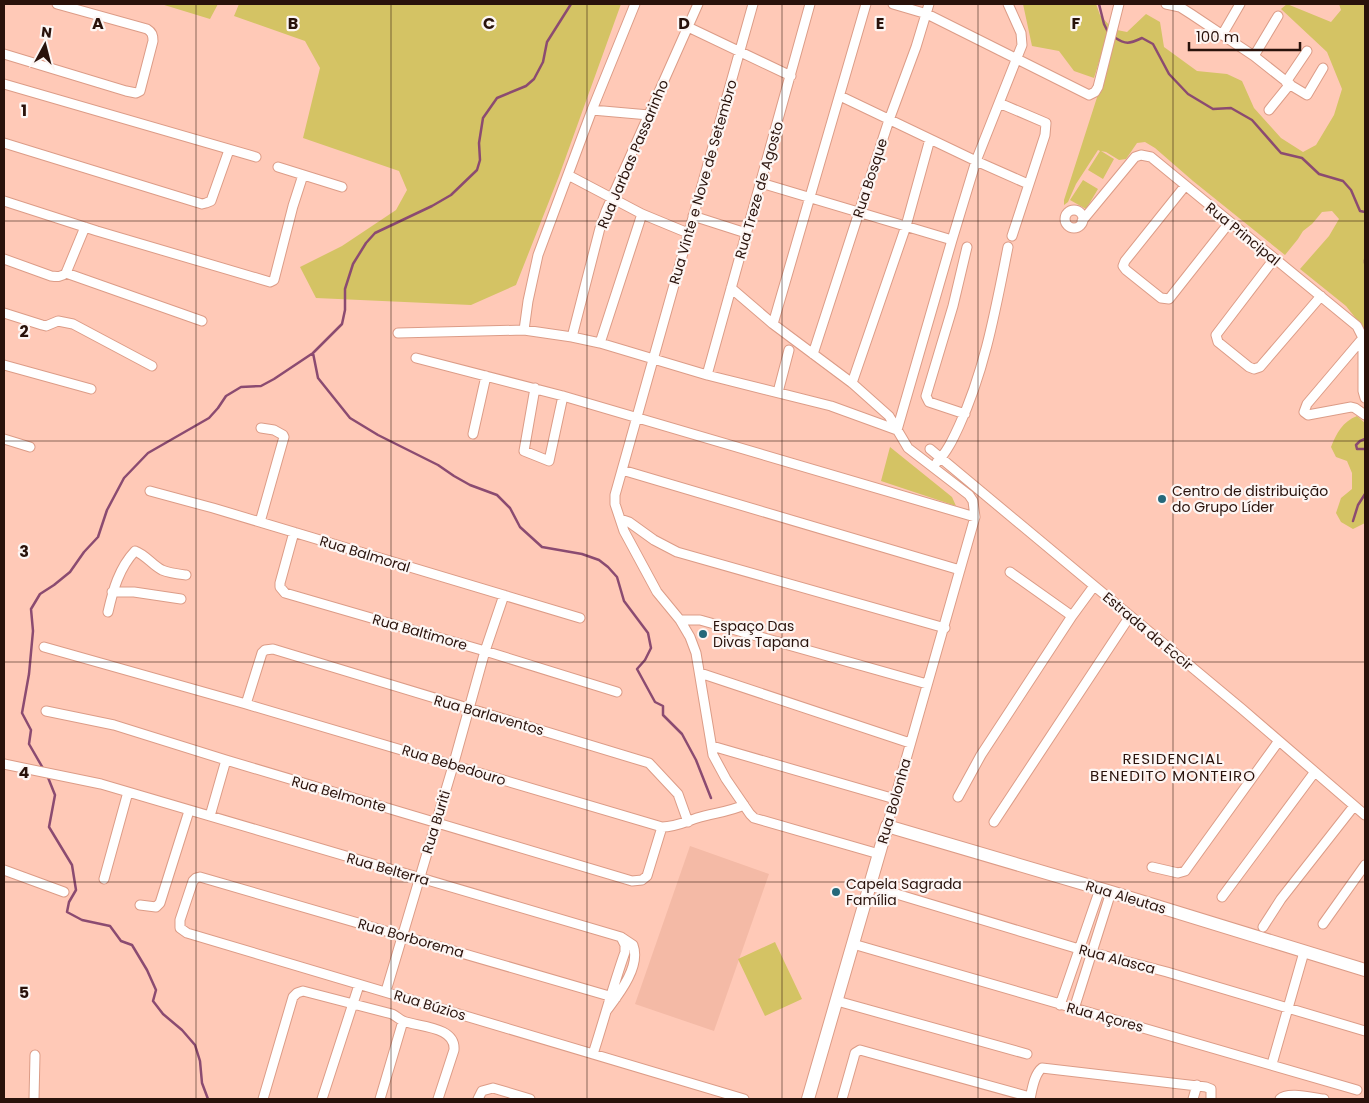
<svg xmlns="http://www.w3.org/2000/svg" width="1369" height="1103" viewBox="0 0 1369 1103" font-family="Poppins,sans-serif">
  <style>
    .built { fill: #f4baa6 }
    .green { fill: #d4c364 }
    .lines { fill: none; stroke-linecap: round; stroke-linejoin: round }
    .stream { stroke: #8b4b71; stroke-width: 2.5 }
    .street-casing { stroke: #dc9c87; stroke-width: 11 }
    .secondary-casing { stroke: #dc9c87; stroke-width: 14 }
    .street { stroke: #fff; stroke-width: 9 }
    .secondary { stroke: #fff; stroke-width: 12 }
    .grid { fill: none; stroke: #29120b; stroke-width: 1; stroke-opacity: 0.55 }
    .poi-dot { fill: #25687a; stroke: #fdf6f4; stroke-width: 2 }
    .labels { text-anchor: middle; stroke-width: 4.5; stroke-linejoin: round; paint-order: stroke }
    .street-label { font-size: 14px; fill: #29120b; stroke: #fdf6f4 }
    .poi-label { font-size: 14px; fill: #29120b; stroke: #fdf6f4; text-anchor: start }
    .neighbourhood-label { font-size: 15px; letter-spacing: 1px; fill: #29120b; stroke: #fdf6f4 }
    .grid-label { font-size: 16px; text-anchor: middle; font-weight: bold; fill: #29120b; stroke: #fdf6f4; stroke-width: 4.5; stroke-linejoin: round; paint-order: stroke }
  </style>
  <rect width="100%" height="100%" fill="#ffc9b7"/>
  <path class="built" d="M690 846 769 874 714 1031 635 1004Z"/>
  <path class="green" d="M161 4H218L210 19Z
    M239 4H621L559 176 516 285 471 305 316 298 300 267 342 246 396 210 407 190 399 171 303 138 320 68 305 41 234 16Z
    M1023 4H1096L1100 15 1110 26 1094 78 1074 71 1059 51 1032 46Z
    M1287 4 1331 22 1341 10 1339 4H1365V330L1346 306 1300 269 1329 236 1339 219 1332 211 1322 212 1312 224 1303 231 1298 239 1285 255 1193 181 1155 148 1145 142 1137 143 1126 159 1119 160 1106 152 1101 151 1114 159 1103 179 1088 170 1100 151 1098 150 1076 184 1068 202 1064 205V200L1110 57 1114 37 1117 30 1127 32 1146 14 1160 22 1164 47 1197 71 1227 74 1242 81 1254 108 1281 138 1303 152 1316 145 1334 115 1342 89 1327 52 1281 9Z
    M1083 180 1098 189 1086 209 1070 200Z
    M1357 416 1365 423V523L1353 529 1341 522 1336 513 1341 498 1352 489V473L1347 461 1336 457 1331 447C1336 434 1343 421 1357 416Z
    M890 447 952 497 956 506 881 481Z
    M775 942 802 999 765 1016 738 959Z"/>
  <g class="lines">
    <path class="stream" d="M1099 4 1104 24 1109 34
      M1114 37C1126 45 1129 44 1142 38L1153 44 1169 74 1188 94 1213 109 1231 108 1252 120 1281 153 1302 158 1319 174 1343 181 1351 190 1360 211 1365 212
      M1365 260V263
      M313 353 318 378 350 418 378 435 438 465 454 476 470 485 497 495 510 508 520 527 542 547 582 554 599 560 608 567 617 577 624 601 648 633 651 648 645 660 637 669 655 702 663 706V715L682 734 696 760 711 798
      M1365 439 1360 441 1356 445 1357 449H1365
      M1353 521 1358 505 1365 494
      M44 770 29 744 31 730 22 713 29 674 33 631 31 609 40 594 54 585 70 572 84 552 98 537 107 510 124 478 148 453 209 418 218 408 226 396 241 387 261 386 274 379 313 353 342 324 345 310V289L353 264 366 243 375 233 432 206 451 195 477 170 480 160 479 143 483 118 497 98 526 86 534 79 543 62 547 42 571 4
      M47 775 55 795 49 827 72 865 76 890 69 902 67 912 82 920 110 926 121 941 132 945 147 970 156 990 153 1001 163 1014 182 1030 195 1045 200 1061 202 1083 208 1099"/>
    <defs>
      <path id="street" d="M753 4 615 495V504L624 531 657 592 680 620 690 637 696 653 713 755 726 779 750 814 754 818 879 854
        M893 4 927 14 1089 95 1095 92 1098 87 1119 4
        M1166 4 1180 7 1191 14 1254 56 1292 86 1307 95 1323 68
        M688 27 791 76
        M1222 35 1240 4
        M4 54 126 91 136 93 140 91 153 41C153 35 152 32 147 29L57 4
        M1254 56 1278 16
        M1286 82 1307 51
        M4 84 256 157
        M840 96 976 161 1028 184
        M999 103 1046 123 1045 135 1012 236
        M592 110 649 115
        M1269 110 1290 84
        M4 143 202 204 206 203 211 201 229 150
        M278 167 342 187
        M568 175 642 214 688 233
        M761 183 952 240
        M1185 186 1125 261 1123 266 1126 270 1161 298 1169 299 1229 223
        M4 201 97 231 270 282 274 280 293 206 303 175
        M1065 219a9 9 0 1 1 18 0a9 9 0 1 1-18 0Z
        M693 216 746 233
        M1082 221 1135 157 1141 155 1151 157 1357 326 1363 338V391L1365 398
        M4 259 51 276C58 277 61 277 66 273L85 227
        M1274 259 1216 335 1218 342 1249 367 1254 369 1260 367 1321 296
        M66 273 202 321
        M731 288 773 324 852 383 889 416 908 448 969 495 973 501 975 517 887 826
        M4 313 42 325 46 326 58 321 73 324 152 366
        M773 324 866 4
        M524 330 528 301 538 255 592 110 635 4
        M398 333 524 330 572 337 600 343 707 375 831 406 897 430 952 240 976 161 1022 45 1021 33 1008 4
        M572 337 600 228 606 211 698 4
        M1363 338 1307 404 1304 412 1308 415 1351 407 1355 408 1365 415
        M600 343 642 214
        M813 354 889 120 916 47 929 4
        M416 358 563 396 975 517
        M4 365 91 389
        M707 375 810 4
        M852 383 906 226 930 139
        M535 388 524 451 549 461 563 396
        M778 392 789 350
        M965 414 929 402 926 396 953 306 967 247
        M473 434 486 376
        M4 439 30 447
        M930 449 1242 709 1365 815
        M937 462C947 452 953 439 959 426 985 370 996 307 1008 247
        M622 470 960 570
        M150 491 213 508 580 618
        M620 519 629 522 654 540 677 552 945 628
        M260 522 284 437 283 435 274 430 261 428
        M294 532 280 583V587L285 593 485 651 617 692
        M1010 572 1072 616
        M112 592H134L181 599
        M108 612C113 590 119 568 135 551 146 555 152 565 162 570 169 573 178 574 186 575
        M680 620H700L927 684
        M44 647 246 704
        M700 673 910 743
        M46 711 114 725 226 760 632 881 642 880 647 876 662 827C675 827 685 822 697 818 713 813 729 812 744 805
        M712 746 895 799
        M4 764 101 784 621 937 633 945C641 966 619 994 607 1010
        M958 797 981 755 1072 616 1094 586
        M210 816 226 760
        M994 822 1130 616
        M662 827 246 704 262 653 265 650 273 649 649 763 678 794 688 822
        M1152 867 1178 873 1185 871 1278 742
        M4 870 64 892
        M104 879 128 792
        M870 886 1079 949 1167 972 1365 1031
        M1222 897 1314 773
        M140 905 156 907 160 903 189 811
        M1323 924 1365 865
        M1263 927 1281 899 1354 806
        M853 944C1021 994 1190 1040 1357 1090
        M386 991 453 766 485 651 504 595
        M616 998 200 877 196 878 193 881 180 920V928L187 933 744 1099
        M837 1001 1027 1054
        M1060 1005 1100 889
        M1074 1009 1111 892
        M593 1054C604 1020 613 986 625 952V945L621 937
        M1272 1064 1304 952
        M34 1099 35 1055
        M263 1099 293 997 297 993 303 991 392 1014C396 1016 399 1019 403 1021 418 1027 456 1026 454 1050L438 1099
        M322 1099 359 985
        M380 1099 403 1021
        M478 1099 482 1091 493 1088 530 1099
        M842 1099 854 1057 855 1053 860 1050 1030 1097
        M1030 1099C1032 1090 1034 1074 1042 1068L1206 1087 1211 1089V1099
        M1193 1099 1197 1085
        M1280 1099C1288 1091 1313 1098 1324 1099"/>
      <path id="secondary" d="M808 1099 887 826 1111 892 1365 970"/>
    </defs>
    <use href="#street" class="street-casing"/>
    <use href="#secondary" class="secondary-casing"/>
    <use href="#street" class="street"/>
    <use href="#secondary" class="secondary"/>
  </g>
  <path class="grid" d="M196 4V1099M391 4V1099M587 4V1099M782 4V1099M978 4V1099M1173 4V1099M4 221H1365M4 441H1365M4 662H1365M4 882H1365"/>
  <g class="poi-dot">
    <circle cx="1162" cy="499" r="5"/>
    <circle cx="703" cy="634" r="5"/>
    <circle cx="836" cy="892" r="5"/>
  </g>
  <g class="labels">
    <g class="street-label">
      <text transform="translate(633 154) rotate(-67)" y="5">Rua Jarbas Passarinho</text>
      <text transform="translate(870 178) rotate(-72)" y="5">Rua Bosque</text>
      <text transform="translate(703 182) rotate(-74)" y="5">Rua Vinte e Nove de Setembro</text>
      <text transform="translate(759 190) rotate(-74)" y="5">Rua Treze de Agosto</text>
      <text transform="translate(1243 234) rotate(39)" y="5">Rua Principal</text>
      <text transform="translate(365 554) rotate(17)" y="5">Rua Balmoral</text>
      <text transform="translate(1148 631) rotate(40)" y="5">Estrada da Eccir</text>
      <text transform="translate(420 632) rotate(16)" y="5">Rua Baltimore</text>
      <text transform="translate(489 715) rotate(16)" y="5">Rua Barlaventos</text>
      <text transform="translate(454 765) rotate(17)" y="5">Rua Bebedouro</text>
      <text transform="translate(339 794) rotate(16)" y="5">Rua Belmonte</text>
      <text transform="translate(894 801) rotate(-74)" y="5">Rua Bolonha</text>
      <text transform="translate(436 822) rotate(-73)" y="5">Rua Buriti</text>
      <text transform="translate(388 869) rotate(16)" y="5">Rua Belterra</text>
      <text transform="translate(1126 897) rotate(17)" y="5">Rua Aleutas</text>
      <text transform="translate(411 938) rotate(16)" y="5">Rua Borborema</text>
      <text transform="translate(1117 959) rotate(15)" y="5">Rua Alasca</text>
      <text transform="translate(430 1005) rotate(17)" y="5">Rua Búzios</text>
      <text transform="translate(1105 1017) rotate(15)" y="5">Rua Açores</text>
    </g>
    <g class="poi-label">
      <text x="1172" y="496">Centro de distribuição<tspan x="1172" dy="16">do Grupo Líder</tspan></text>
      <text x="713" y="631">Espaço Das<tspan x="713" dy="16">Divas Tapana</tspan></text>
      <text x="846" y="889">Capela Sagrada<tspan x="846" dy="16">Família</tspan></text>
    </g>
    <g class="neighbourhood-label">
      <text x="1173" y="764">RESIDENCIAL<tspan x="1173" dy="17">BENEDITO MONTEIRO</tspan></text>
    </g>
  </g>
  <g class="grid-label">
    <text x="98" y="29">A</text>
    <text x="293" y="29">B</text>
    <text x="489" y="29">C</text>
    <text x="684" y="29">D</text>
    <text x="880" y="29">E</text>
    <text x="1076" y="29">F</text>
    <text x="24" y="116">1</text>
    <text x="24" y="337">2</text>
    <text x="24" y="557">3</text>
    <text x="24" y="778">4</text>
    <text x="24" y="998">5</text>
  </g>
  <rect width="1369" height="1103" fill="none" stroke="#29120b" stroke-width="10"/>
  <g transform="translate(45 45) rotate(7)" stroke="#fdf6f4" stroke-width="4" paint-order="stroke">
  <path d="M0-4L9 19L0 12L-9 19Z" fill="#29120b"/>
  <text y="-8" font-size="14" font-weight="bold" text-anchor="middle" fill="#29120b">N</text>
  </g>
  <path d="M1189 42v8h111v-8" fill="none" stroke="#29120b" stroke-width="2.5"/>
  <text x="1196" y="42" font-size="15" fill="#29120b" stroke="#fdf6f4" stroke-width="4" paint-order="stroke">100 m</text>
</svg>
